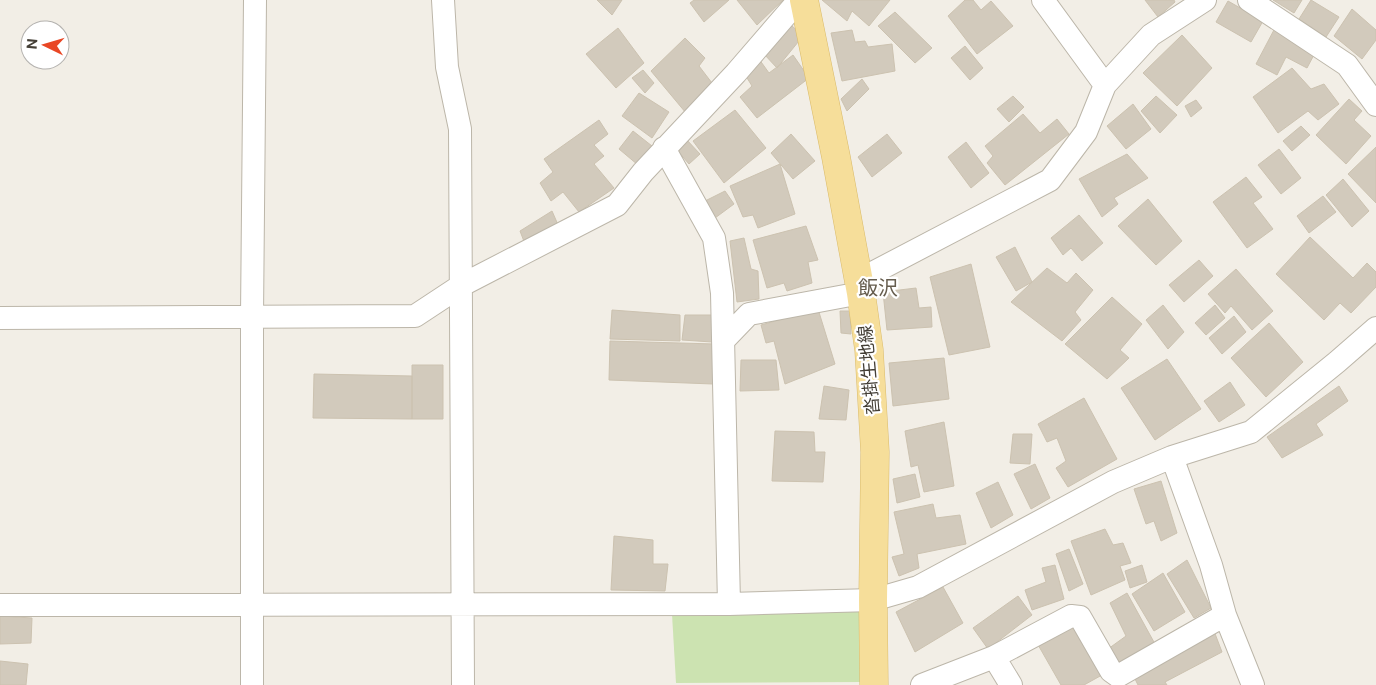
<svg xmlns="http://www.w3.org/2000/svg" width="1376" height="685" viewBox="0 0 1376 685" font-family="'Public Sans','Noto Sans JP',sans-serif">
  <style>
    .green { fill: #cce3b1 }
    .building { fill: #d2cabc; stroke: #ccc2b0 }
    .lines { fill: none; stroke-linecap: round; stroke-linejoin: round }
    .minor-casing { stroke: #bcb6a9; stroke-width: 24 }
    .major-casing { stroke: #dabb6b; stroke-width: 29 }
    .minor { stroke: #fff; stroke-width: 22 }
    .major { stroke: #f6de9a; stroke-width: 28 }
    .labels { text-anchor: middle; stroke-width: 4.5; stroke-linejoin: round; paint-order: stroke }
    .street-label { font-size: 18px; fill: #443f36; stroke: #fff }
    .quarter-label { font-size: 20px; fill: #665d4e; stroke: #fff }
  </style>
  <rect width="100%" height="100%" fill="#f2eee6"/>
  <path class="green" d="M862 610 861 682 676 683 672 614Z"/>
  <path class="building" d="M597 0H622L612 15Z
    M694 0H729L704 22 690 3Z
    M737 0H783L757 25Z
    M822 0H890L869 26 852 11 847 21Z
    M965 0H973L981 10 991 1 1013 26 977 54 948 16Z
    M1145 0H1174L1175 2 1158 17Z
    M1273 0H1302L1294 13Z
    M1311 0 1339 17 1326 37 1299 19Z
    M1228 1 1263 21 1251 42 1216 22Z
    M1352 9 1376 30V40L1362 59 1334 36Z
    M895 12 932 48 915 63 878 26Z
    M791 25 803 36 777 68 764 54Z
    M618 28 644 63 616 88 586 54Z
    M1275 28 1316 51 1307 68 1286 57 1277 75 1256 64Z
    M852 30 855 42 865 41 868 47 892 44 895 71 842 81 831 33Z
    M1182 35 1212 68 1177 106 1143 73Z
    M685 38 705 58 699 66 712 83 686 113 651 71Z
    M965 46 983 68 970 80 951 58Z
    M793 55 809 78 757 118 740 97 752 86 744 73 759 59 769 73Z
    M1292 68 1311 89 1324 84 1339 104 1318 120 1308 111 1278 133 1253 97Z
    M643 70 654 83 645 93 632 78Z
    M862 79 869 89 847 111 841 99Z
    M639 93 669 112 652 138 622 116Z
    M1013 96 1024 107 1009 122 997 109Z
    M1156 96 1177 115 1160 133 1141 111Z
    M1349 99 1362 111 1354 120 1371 136 1346 164 1316 135Z
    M1196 100 1202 108 1191 117 1185 106Z
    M1133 104 1151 129 1126 149 1107 126Z
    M735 110 766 148 724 183 693 141Z
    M1023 114 1040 133 1057 119 1069 134 1005 185 987 163 993 156 985 146Z
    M599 120 608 134 594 145 604 156 594 164 614 188 579 212 563 192 551 201 540 183 553 172 544 159Z
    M1301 126 1310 135 1292 151 1283 141Z
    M633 131 652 146 638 165 619 149Z
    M791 134 815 161 793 179 771 153Z
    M887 134 902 153 872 177 858 157Z
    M686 139 700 154 689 164 676 149Z
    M966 142 989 173 971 188 948 157Z
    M1376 147V203L1348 174Z
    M1279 149 1301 178 1281 194 1258 165Z
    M1127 154 1148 178 1114 198 1118 204 1102 217 1079 179Z
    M780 164 795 214 758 228 753 215 743 217 730 186Z
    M1246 177 1262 197 1253 203 1273 229 1247 248 1213 202Z
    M1343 179 1369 211 1352 227 1326 195Z
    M725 191 734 204 715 218 705 201Z
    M1323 196 1336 212 1309 233 1297 216Z
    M1148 199 1182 241 1156 265 1118 226Z
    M552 211 559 227 525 244 520 231Z
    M1079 215 1103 243 1082 261 1071 248 1063 255 1051 238Z
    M806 226 818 260 808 262 812 283 787 291 784 283 767 288 753 240Z
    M1310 237 1353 278 1367 263 1376 272V287L1351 313 1340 303 1324 320 1276 274Z
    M744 238 751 269 758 271 759 299 737 302 730 241Z
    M1015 247 1032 282 1016 291 996 257Z
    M1199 260 1213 276 1184 302 1169 285Z
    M971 264 990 347 949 355 930 277Z
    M1047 268 1067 283 1076 273 1093 290 1075 312 1081 320 1062 341 1011 302Z
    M1236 269 1273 311 1252 330 1231 306 1225 313 1208 294Z
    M916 288 919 308 931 307 932 327 887 330 883 292Z
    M1112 297 1142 324 1120 350 1129 358 1107 379 1065 344Z
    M1163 305 1184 332 1168 349 1146 320Z
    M1215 305 1225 318 1206 335 1195 323Z
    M818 309 835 364 785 384 774 341 766 343 761 325Z
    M612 310 680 315V341L610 339Z
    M840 311H850L851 334 841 333Z
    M685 315H715L712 342 682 340Z
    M1234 316 1246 332 1222 354 1209 338Z
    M1269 323 1303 362 1266 397 1231 358Z
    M610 341 715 344 713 384 609 380Z
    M944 358 949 399 893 406 889 363Z
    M1167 359 1201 409 1155 440 1121 388Z
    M741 360H776L779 390 740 391Z
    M412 365H443V419H412Z
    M314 374 412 376V419L313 418Z
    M1230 382 1245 405 1219 422 1204 401Z
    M824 386 849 390 846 420 819 419Z
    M1339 386 1348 401 1316 424 1323 435 1282 458 1267 437Z
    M1084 398 1117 459 1068 487 1056 468 1066 461 1057 438 1047 442 1038 424Z
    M944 422 954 486 924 492 918 465 911 467 905 431Z
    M775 431 814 432 815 452H825L823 482 772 481Z
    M1013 434H1032L1030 464 1010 463Z
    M1035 464 1050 498 1031 509 1014 474Z
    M915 474 920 497 897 503 893 479Z
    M1161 481 1177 533 1161 541 1154 521 1146 524 1134 489Z
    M998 482 1013 515 991 528 976 493Z
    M933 504 936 518 960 515 966 544 917 554 919 568 899 576 892 557 904 554 894 512Z
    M1105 529 1113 545 1123 543 1131 563 1120 566 1125 580 1091 595 1071 541Z
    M614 536 653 540V564H668L665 591 611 590Z
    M1069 549 1083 584 1069 591 1056 554Z
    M1187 560 1211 608 1194 618 1167 574Z
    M1055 565 1064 599 1032 610 1025 590 1046 582 1042 568Z
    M1142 565 1147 582 1130 588 1125 571Z
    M1163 573 1185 612 1154 631 1132 594Z
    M943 587 963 623 915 652 896 612Z
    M1127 593 1155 644 1118 667 1108 649 1126 636 1110 603Z
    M1018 596 1032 615 988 649 973 628Z
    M0 616 32 618 31 643 0 644Z
    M1074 624 1102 675 1084 685H1061L1037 643Z
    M1214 631 1222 652 1165 682 1167 685H1138L1134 677Z
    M0 661 28 664 26 685H0Z"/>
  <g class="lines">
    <defs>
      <path id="minor" d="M443 0 447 67 460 129 463 685
        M1043 0 1105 85
        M1249 0 1347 65 1376 105
        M664 148 714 238 722 293 729 604
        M859 280 1050 180 1086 132 1105 85 1151 35 1205 0
        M0 318 415 316 462 285 617 205 643 172 736 73 799 0
        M724 340 749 314 861 293
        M1172 457 1211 565 1225 615 1253 685
        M0 605 729 604 873 600 918 587 1113 482 1172 457 1251 432 1337 362 1376 328
        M994 657 1071 616 1080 617 1111 671 1118 676 1225 615
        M252 685V316L255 0
        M922 685 994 657 1011 685"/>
      <path id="major" d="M804 0 836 157 861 293 869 350 875 452 873 600 874 685"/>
    </defs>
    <use href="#minor" class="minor-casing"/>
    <use href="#major" class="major-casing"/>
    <use href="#minor" class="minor"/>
    <use href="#major" class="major"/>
  </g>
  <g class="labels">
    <g class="street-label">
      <text transform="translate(869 370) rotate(-95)" y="6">沓掛生地線</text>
    </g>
    <g class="quarter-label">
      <text x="878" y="295">飯沢</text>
    </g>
  </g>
  <g transform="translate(45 45) rotate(275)"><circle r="24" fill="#ffffff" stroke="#b4b2af"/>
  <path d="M0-4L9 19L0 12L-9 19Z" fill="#e94725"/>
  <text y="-8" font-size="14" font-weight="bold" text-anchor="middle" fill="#443f36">N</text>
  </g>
</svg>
